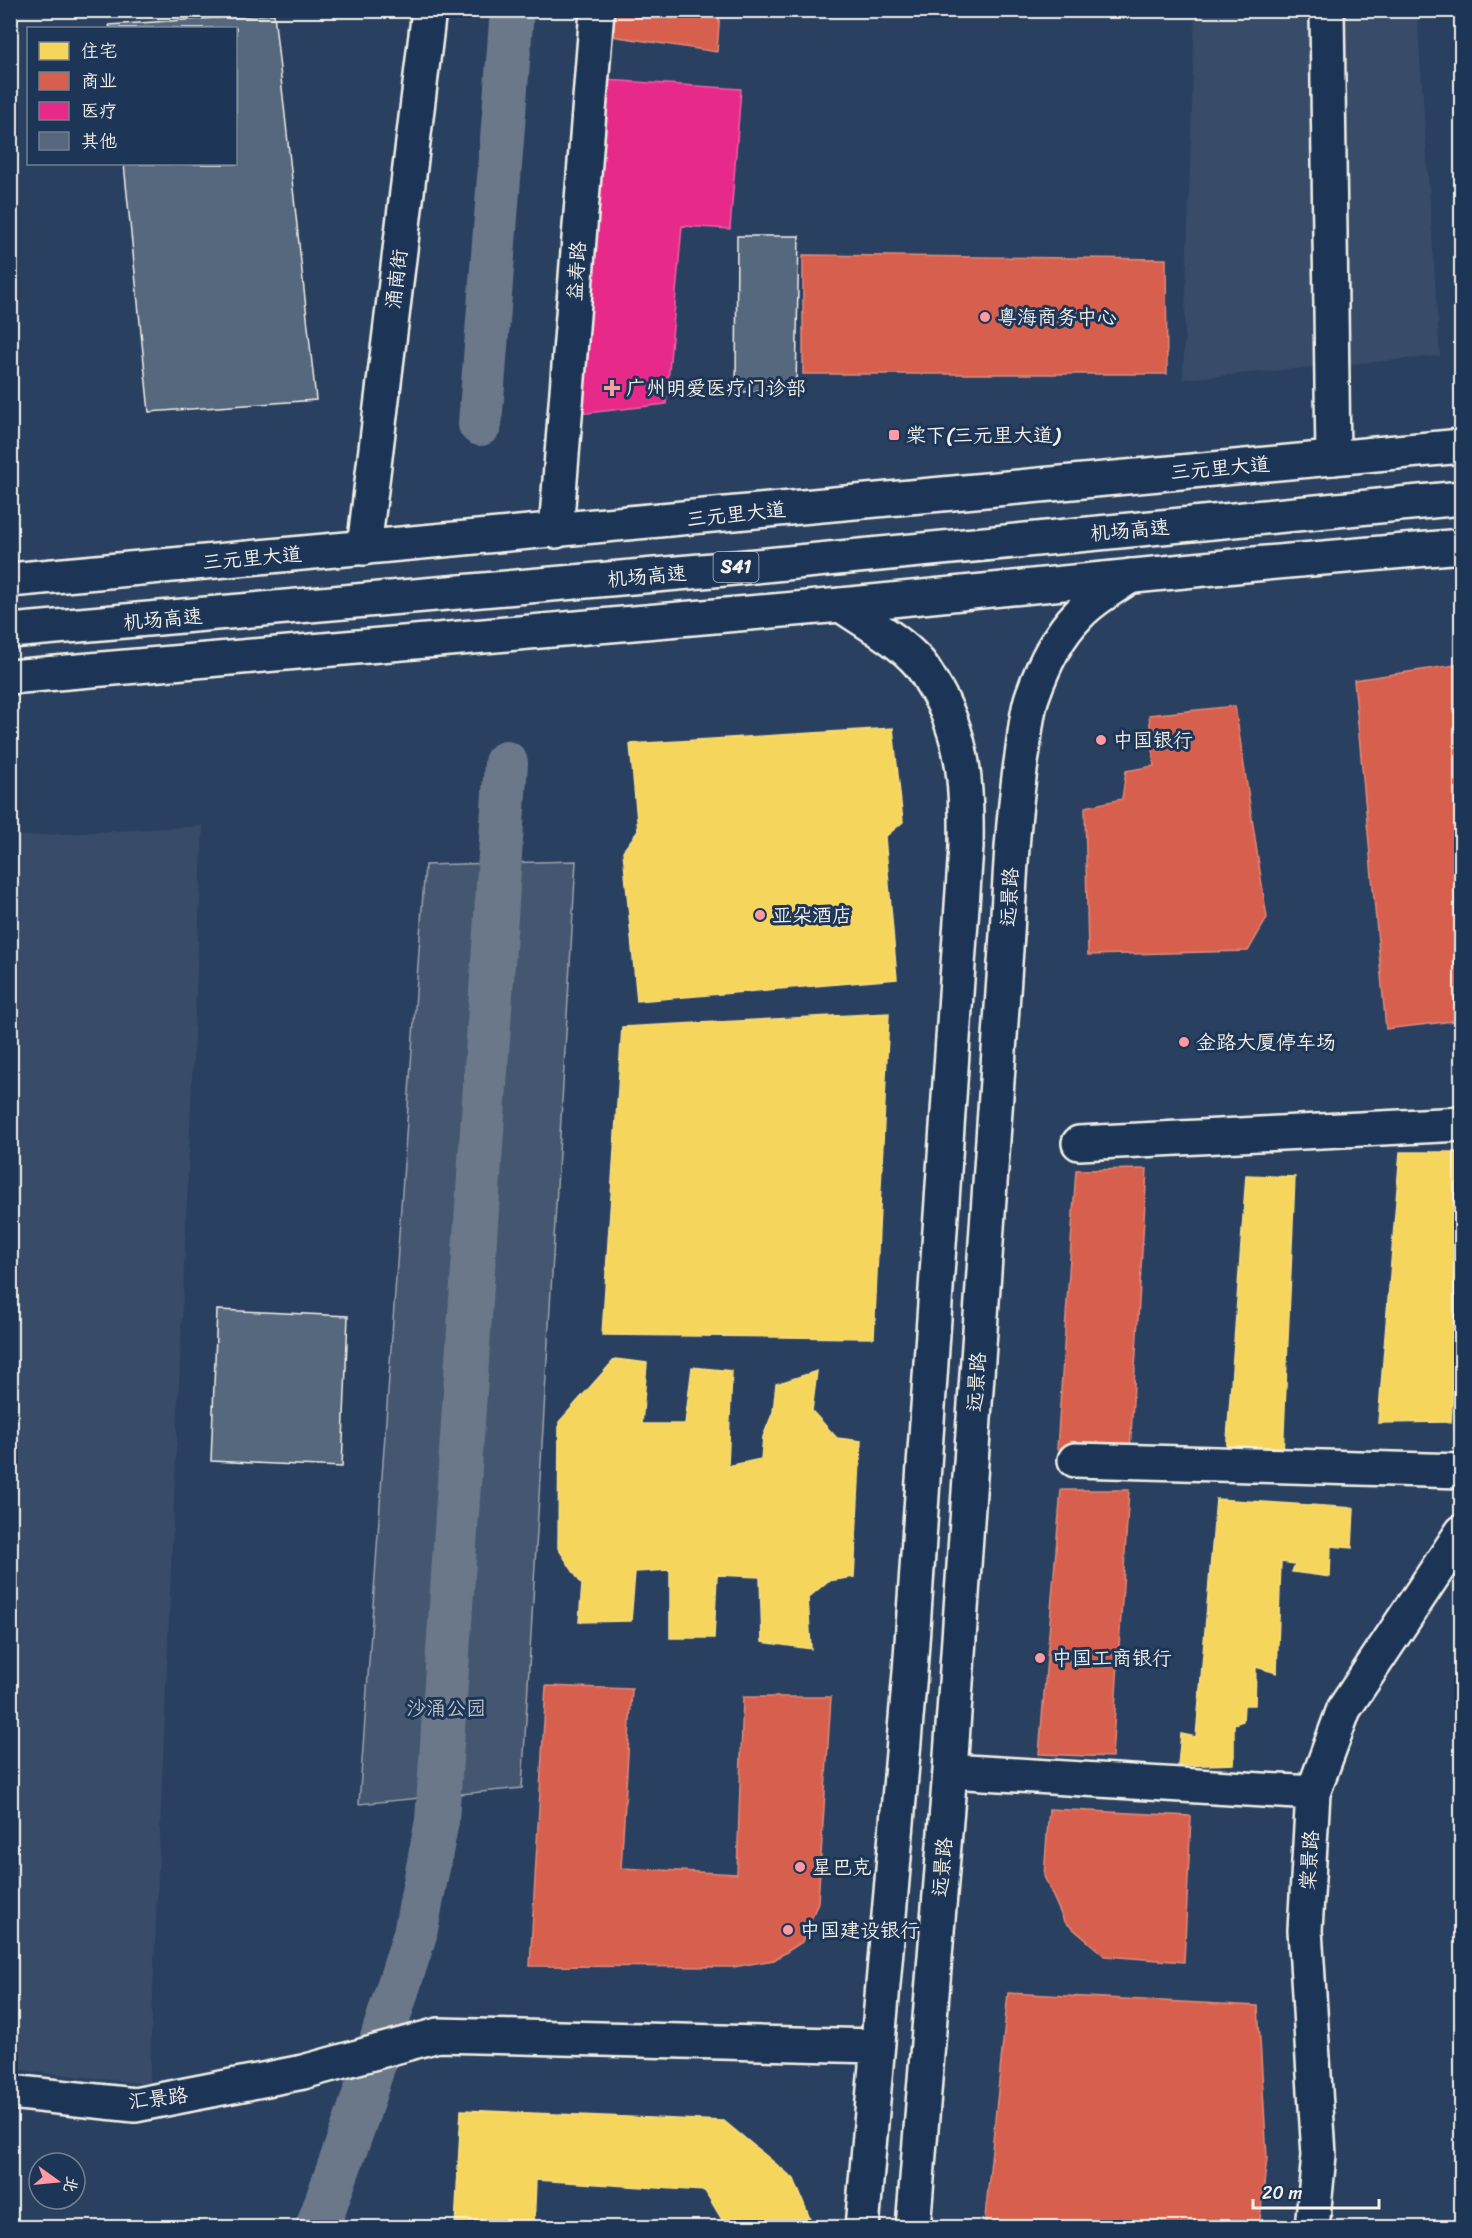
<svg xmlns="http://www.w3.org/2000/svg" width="1472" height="2238" viewBox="0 0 1472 2238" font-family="Sriracha,'LXGW WenKai TC',sans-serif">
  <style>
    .built { fill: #374c69 }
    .green { fill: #445771; stroke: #9ca4ac; stroke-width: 1.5 }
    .homes { fill: #f6d55c; stroke: #f5dd86; stroke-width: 1.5 }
    .shops { fill: #d6604d; stroke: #df8c7c; stroke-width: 1.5 }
    .health { fill: #e7298a; stroke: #eb65a6; stroke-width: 1.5 }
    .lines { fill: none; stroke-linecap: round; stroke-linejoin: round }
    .canal { stroke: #6a788a; stroke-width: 44 }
    .building { fill: #56677d; stroke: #f4f1e8; stroke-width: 1.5 }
    .minor-casing { stroke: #f4f1e8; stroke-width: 38 }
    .major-casing { stroke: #f4f1e8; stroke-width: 38 }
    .highway-casing { stroke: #f4f1e8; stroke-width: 38 }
    .minor { stroke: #1d3557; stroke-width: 33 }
    .major { stroke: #1d3557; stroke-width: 33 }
    .highway { stroke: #1d3557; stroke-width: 33 }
    .poi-dot { fill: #ff9aa2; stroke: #1d3557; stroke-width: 2 }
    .labels { text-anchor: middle; stroke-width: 6; stroke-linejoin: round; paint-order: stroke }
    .shield { fill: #1d3557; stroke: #b4b9bc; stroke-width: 1.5 }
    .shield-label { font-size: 18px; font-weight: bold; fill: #f4f1e8 }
    .street-label { font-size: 20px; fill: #f4f1e8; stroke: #1d3557 }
    .poi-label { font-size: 20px; fill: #f4f1e8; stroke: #1d3557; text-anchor: start }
    .park-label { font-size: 20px; fill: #bfc3c4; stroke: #1d3557 }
  </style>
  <rect width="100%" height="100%" fill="#2a4060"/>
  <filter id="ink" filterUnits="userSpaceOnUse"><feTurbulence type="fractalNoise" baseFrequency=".0167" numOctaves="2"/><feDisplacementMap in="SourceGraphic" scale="12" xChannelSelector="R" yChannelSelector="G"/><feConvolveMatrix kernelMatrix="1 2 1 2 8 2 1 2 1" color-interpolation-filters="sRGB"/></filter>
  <g filter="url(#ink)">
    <path class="built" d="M1195 11H1417L1440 356 1183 379Z
      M203 826 149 2084 11 2069 10 837Z"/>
    <path class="green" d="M576 861 522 1788 359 1804 425 865Z"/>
    <path class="homes" d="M893 728 903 822 885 837 897 979 637 1001 623 851 638 831 630 744Z
      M889 1013 874 1338 602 1335 622 1027Z
      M1400 1152H1462V1239L1451 1422 1378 1423Z
      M1246 1175 1295 1177 1283 1455 1226 1454Z
      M615 1359 647 1363 642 1424H685L692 1367 732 1371 728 1466 761 1459 763 1437 773 1412 776 1384 817 1371 812 1411 837 1438 861 1441 854 1577 828 1581 808 1598 811 1649 762 1642 760 1577 717 1575 714 1638H670V1570L635 1572 631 1621 579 1622 582 1585 558 1548 559 1422Z
      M1216 1499 1354 1508 1352 1548 1331 1546 1330 1577 1292 1572 1295 1564 1281 1562 1277 1673 1256 1667 1255 1705H1244L1243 1721 1234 1724V1764L1178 1766 1181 1734 1196 1737Z
      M461 2110 724 2121 794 2179 810 2219V2228H727L705 2191 536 2180 534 2228H455Z"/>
    <path class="shops" d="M615 10H720L717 52 612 36Z
      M803 255 1166 259 1167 374H803Z
      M1462 664V1020L1386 1029 1354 680Z
      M1235 706 1267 918 1248 951 1088 955 1085 807 1122 799 1126 771 1154 766 1149 715Z
      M1147 1169 1130 1451 1057 1449 1076 1170Z
      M1061 1490H1129L1112 1757 1039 1754Z
      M546 1686 632 1689 621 1868 737 1874 743 1697H831L818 1902 802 1942 774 1960 733 1967 530 1966Z
      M1049 1809 1191 1816 1184 1962 1105 1956 1064 1921 1044 1876Z
      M1008 1993 1258 2006 1267 2158 1259 2228H984Z"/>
    <path class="health" d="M606 80 741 89 730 229 682 226 666 404 579 414Z"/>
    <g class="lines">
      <path class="canal" d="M480 424 512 10
        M317 2228 358 2114 415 1934 437 1821 506 763"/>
    </g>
    <path class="building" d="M274 14 316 400 149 412 124 164H236V28H110L109 25Z
      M737 236H799L796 386 736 393Z
      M217 1310 348 1316 342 1467 211 1461Z"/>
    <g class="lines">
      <defs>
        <path id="minor" d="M1327 10 1333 458
          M556 531 597 10
          M364 548 429 10
          M841 605C867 623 898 639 919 663 924 669 928 676 932 683 965 736 967 786 966 847L910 1672 862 2228
          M1079 1143 1462 1124
          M1075 1460 1462 1471
          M950 1771 1313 1793
          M10 2092 135 2105 303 2072 438 2035 877 2046
          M913 2228 950 1771 1007 934C1010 874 1013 815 1022 756 1025 737 1026 715 1032 697 1042 668 1057 636 1079 614 1094 598 1113 588 1131 576
          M1312 2228 1319 2155 1305 1930 1313 1793 1344 1709 1462 1532"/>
        <path id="major" d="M10 580 1462 446
          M10 677 841 605 1255 564 1462 546"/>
        <path id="highway" d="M10 631 724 569 1462 498"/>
      </defs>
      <use href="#minor" class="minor-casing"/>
      <use href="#major" class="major-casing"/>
      <use href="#highway" class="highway-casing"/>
      <use href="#minor" class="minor"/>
      <use href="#major" class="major"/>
      <use href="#highway" class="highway"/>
    </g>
  </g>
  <g class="poi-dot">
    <circle cx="985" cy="317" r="6"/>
    <path d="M609 379h6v6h6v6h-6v6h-6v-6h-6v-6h6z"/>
    <rect x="888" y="429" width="12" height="12" rx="3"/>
    <circle cx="1101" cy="740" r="6"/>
    <circle cx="760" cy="915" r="6"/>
    <circle cx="1184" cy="1042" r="6"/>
    <circle cx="1040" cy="1658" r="6"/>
    <circle cx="800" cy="1867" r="6"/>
    <circle cx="788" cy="1930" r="6"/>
  </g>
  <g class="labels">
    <rect class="shield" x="713.5" y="552" width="45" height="30" rx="4.5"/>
    <g class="shield-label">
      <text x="736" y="573">S41</text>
    </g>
    <g class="street-label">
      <text transform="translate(576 271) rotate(-86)" y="7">益寿路</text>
      <text transform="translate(396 279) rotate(-83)" y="7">涌南街</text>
      <text transform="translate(1220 468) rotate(-5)" y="7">三元里大道</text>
      <text transform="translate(736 514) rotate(-6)" y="7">三元里大道</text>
      <text transform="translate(1130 530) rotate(-5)" y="7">机场高速</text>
      <text transform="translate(252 558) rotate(-5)" y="7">三元里大道</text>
      <text transform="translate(647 576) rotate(-5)" y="7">机场高速</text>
      <text transform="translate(163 619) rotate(-5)" y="7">机场高速</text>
      <text transform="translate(1009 897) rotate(-87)" y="7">远景路</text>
      <text transform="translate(976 1382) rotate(-86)" y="7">远景路</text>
      <text transform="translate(1309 1860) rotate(-86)" y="7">棠景路</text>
      <text transform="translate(942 1867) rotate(-85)" y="7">远景路</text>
      <text transform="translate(158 2098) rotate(-7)" y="7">汇景路</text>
    </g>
    <g class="poi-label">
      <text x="997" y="324">粤海商务中心</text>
      <text x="626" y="395">广州明爱医疗门诊部</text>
      <text x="906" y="442">棠下(三元里大道)</text>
      <text x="1113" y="747">中国银行</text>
      <text x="772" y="922">亚朵酒店</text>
      <text x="1196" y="1049">金路大厦停车场</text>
      <text x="1052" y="1665">中国工商银行</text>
      <text x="812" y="1874">星巴克</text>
      <text x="800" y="1937">中国建设银行</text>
    </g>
    <g class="park-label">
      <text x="446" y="1715">沙涌公园</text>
    </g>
  </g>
  <rect width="1472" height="2238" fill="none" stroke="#1d3557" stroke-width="36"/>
  <rect x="18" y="18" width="1436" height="2202" fill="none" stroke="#f4f1e8" stroke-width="2" filter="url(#ink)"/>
  <rect x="27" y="27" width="210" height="138" fill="#1d3557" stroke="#738091" stroke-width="1.5"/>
  <rect x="39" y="42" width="30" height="18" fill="#f6d55c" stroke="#738091" stroke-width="1.5"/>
  <text x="81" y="57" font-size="18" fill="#f4f1e8">住宅</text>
  <rect x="39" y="72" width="30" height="18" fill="#d6604d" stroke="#738091" stroke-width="1.5"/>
  <text x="81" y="87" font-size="18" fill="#f4f1e8">商业</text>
  <rect x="39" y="102" width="30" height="18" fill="#e7298a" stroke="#738091" stroke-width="1.5"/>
  <text x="81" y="117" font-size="18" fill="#f4f1e8">医疗</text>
  <rect x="39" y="132" width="30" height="18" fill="#56677d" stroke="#738091" stroke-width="1.5"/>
  <text x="81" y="147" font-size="18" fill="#f4f1e8">其他</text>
  <g transform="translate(57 2181) rotate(105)"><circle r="28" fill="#1d3557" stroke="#738091" stroke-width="1.5"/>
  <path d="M0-4.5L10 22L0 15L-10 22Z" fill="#ff9aa2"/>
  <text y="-9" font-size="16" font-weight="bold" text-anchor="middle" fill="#f4f1e8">北</text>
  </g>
  <path d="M1253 2199v9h126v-9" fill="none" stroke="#f4f1e8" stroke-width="3"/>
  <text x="1262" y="2199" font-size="18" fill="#f4f1e8" stroke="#1d3557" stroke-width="4.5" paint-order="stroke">20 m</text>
</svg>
